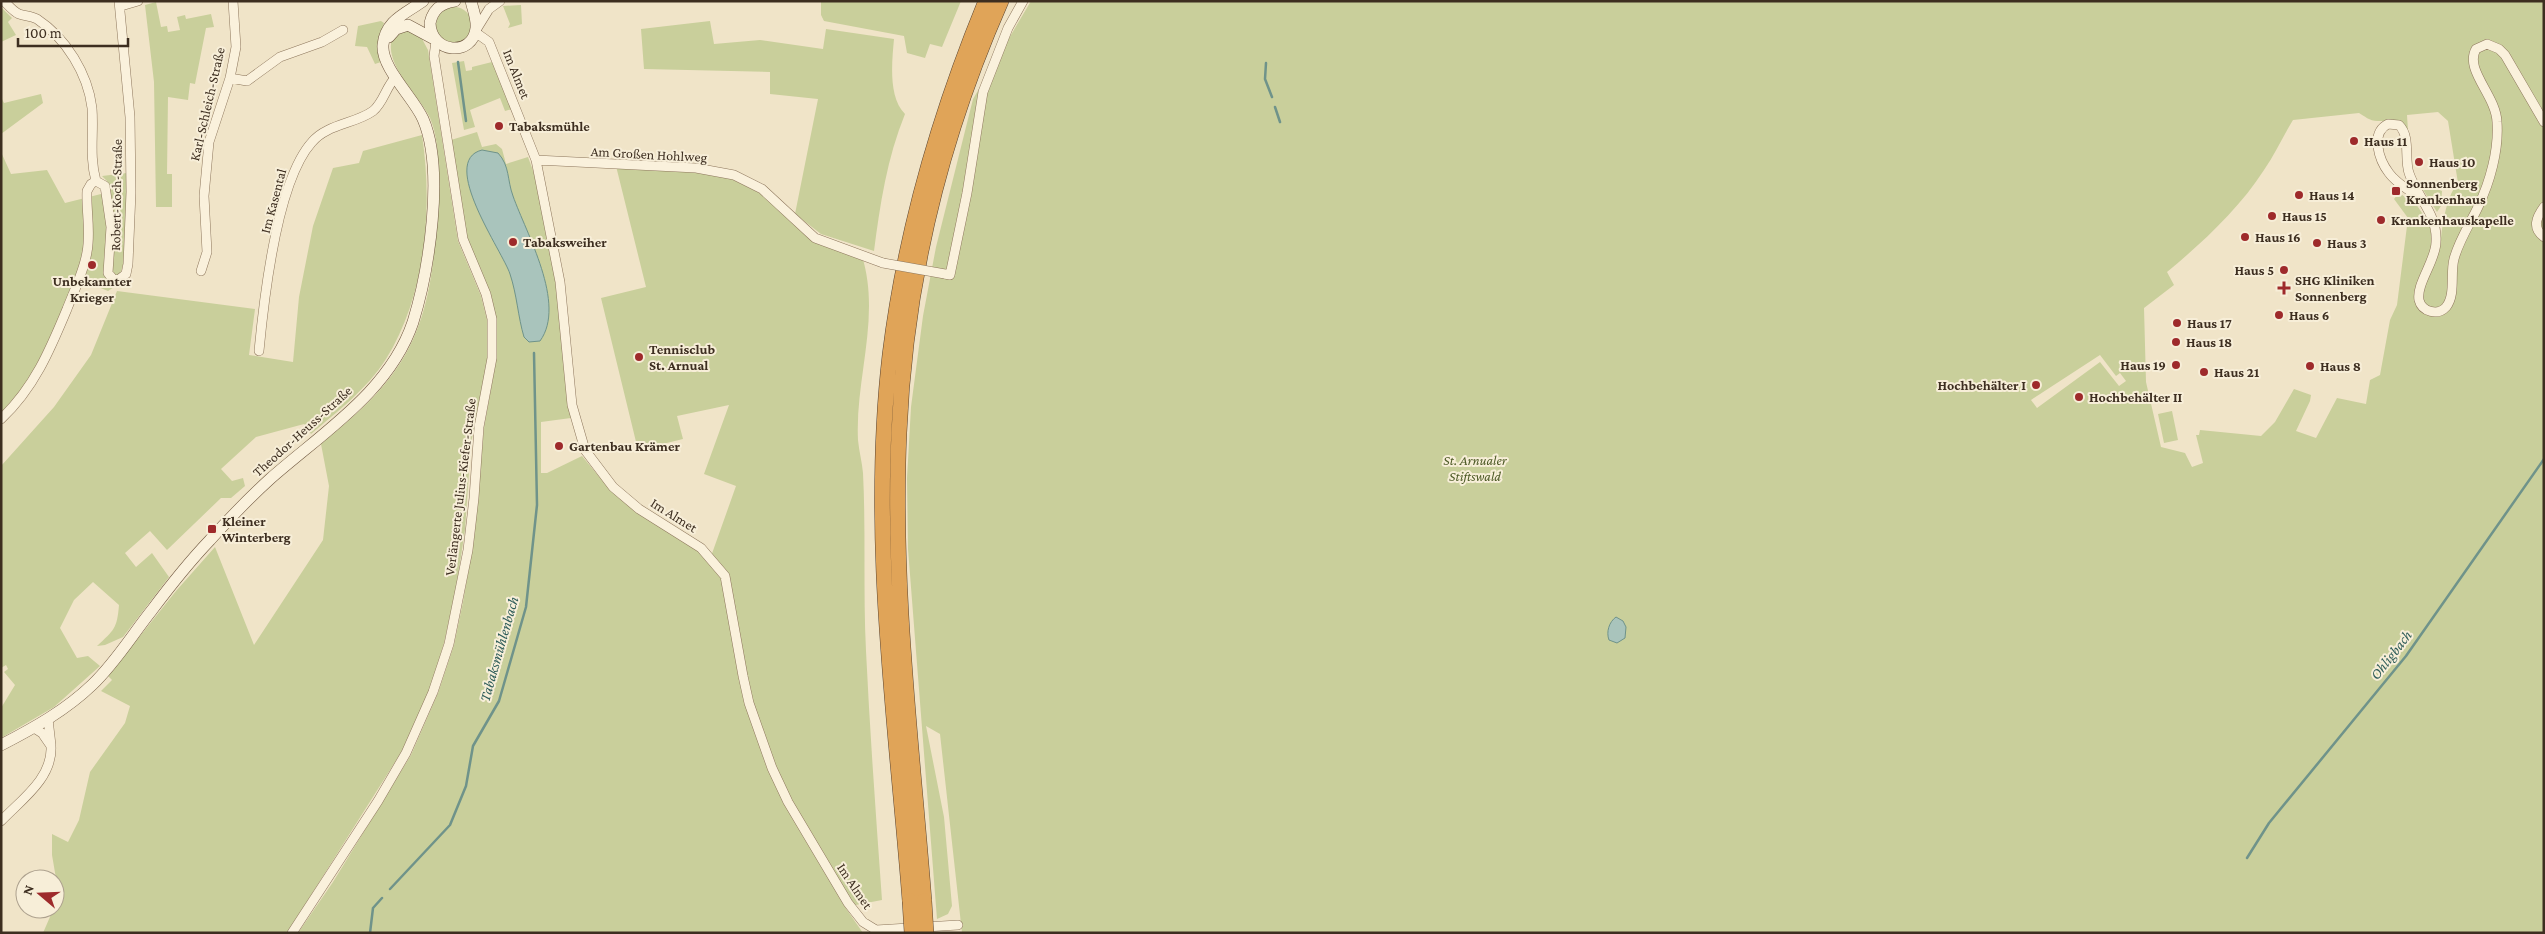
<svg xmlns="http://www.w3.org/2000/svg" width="2545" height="934" viewBox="0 0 2545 934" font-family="'Crimson Pro',serif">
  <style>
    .green { fill: #c9cf9b; fill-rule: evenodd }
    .water { fill: #a9c4bc; stroke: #6f938a }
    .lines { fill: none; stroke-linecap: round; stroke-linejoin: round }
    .stream { stroke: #6f938a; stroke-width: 2.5 }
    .street-casing { stroke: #8d765c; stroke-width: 10 }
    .secondary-casing { stroke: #6f573f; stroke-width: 12 }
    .highway-casing { stroke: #5b4430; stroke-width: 16 }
    .street { stroke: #faf1dc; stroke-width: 9 }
    .secondary { stroke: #faf1dc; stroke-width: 11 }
    .highway { stroke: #e0a458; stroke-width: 15 }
    .street-bridge-casing { stroke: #8d765c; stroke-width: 10; stroke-linecap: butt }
    .highway-bridge-casing { stroke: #5b4430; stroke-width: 16; stroke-linecap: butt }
    .street-bridge { stroke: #faf1dc; stroke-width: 9 }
    .highway-bridge { stroke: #e0a458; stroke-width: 15 }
    .poi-dot { fill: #9e2a2b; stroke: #f7eed8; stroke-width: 2 }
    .labels { text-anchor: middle; stroke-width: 4; stroke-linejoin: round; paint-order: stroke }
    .street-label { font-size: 14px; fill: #3d2e20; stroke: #f7eed8 }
    .poi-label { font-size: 14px; font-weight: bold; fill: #3d2e20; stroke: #f7eed8; text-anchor: start }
    .park-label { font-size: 14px; font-style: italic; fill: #4d5a26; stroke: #f7eed8 }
    .water-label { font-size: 15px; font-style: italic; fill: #2f5d5a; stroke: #f7eed8 }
  </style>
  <rect width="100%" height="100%" fill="#f0e4c8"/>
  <path class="green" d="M821 1H961L942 47 930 44 925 58 907 53 904 36 824 21 821 15Z
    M1031 1H2544V933H962L940 734 926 726 944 817 952 906 948 914 937 919 908 549 907 478 911 407 923 316 936 247 973 99ZM2438 112 2448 121 2458 183C2445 198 2442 228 2440 248L2430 222H2428L2416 204 2399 193 2394 199 2408 218 2397 305 2390 320 2380 375 2370 380 2366 404 2337 398 2316 438 2296 431 2310 401 2311 395 2294 389 2275 422 2261 436 2200 430 2199 435H2196L2203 463 2192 467 2185 453 2161 447 2146 382 2144 308 2174 285 2167 272C2202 243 2239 209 2264 170 2275 154 2283 136 2293 120L2359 113C2364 116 2370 121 2377 121 2393 122 2397 114 2408 131L2407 115ZM2100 355 2116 376 2120 373 2126 381 2119 386 2100 362 2037 408 2031 400Z
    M156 2 161 27 167 26 168 32 180 30 177 17 185 15 186 19 211 14 214 27 206 28 195 84 190 83 188 100 168 97 167 174H172V207H156L154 82 145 5Z
    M521 5 522 24 508 28 510 24 503 6Z
    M1 7 12 18 8 22 16 35 1 42Z
    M436 25a18 18 0 1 1 36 0a18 18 0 1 1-36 0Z
    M381 21 384 23 378 42 381 62 375 64 367 47 355 46 358 26Z
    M710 21 714 44 760 40 823 49 826 29 894 39C892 62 888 97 905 114 887 158 880 205 874 251L821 234 795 214 818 99 770 94V72L644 69 641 29Z
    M403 29 420 35 428 50 458 241 481 296 487 320 488 359 471 443 465 530 456 589 444 643 430 690 402 751 287 933H43L59 896 52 855V834L68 842 79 820 90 772 125 723 130 706 101 691 112 680 108 676 176 591 215 547 254 645 323 540 329 486 321 444C346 423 372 402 392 375 429 327 435 264 437 205 438 178 441 144 430 118 419 95 384 65 392 39Z
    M464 61 466 71 472 70V67L492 62 512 109 505 111 500 98 470 110 475 127 464 130 452 63Z
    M41 94 43 103 1 134V97L4 103Z
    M477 132 482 147 496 144 502 149 506 164 528 157 535 176 557 280 571 418 541 422V473H547L582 456 606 485 699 551 709 562 736 486 704 474 729 405 677 416 683 439 638 450 601 298 646 287 616 166 696 168 744 179 810 235 862 256C881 317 855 378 858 440 859 451 862 462 863 473 866 532 863 592 866 651 870 734 876 817 882 900L845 907 863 933H298L333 882 411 755 438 693 454 645 463 602 474 538 484 428 496 361V333L467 239 451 140Z
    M422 135C433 208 426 295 386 359 367 389 338 411 311 434L304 424 256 437 221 469 232 481 243 478 245 486 231 498H221L167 550 150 531 125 553 136 567 152 553 169 577 123 637 105 645 97 646C114 630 117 629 119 605L93 582 74 600 60 628 77 658 88 656 100 666 54 707 1 738V708L15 685 4 672 8 669 6 665 1 668V466L54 407 91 355 117 291 255 309 249 355 293 362 299 297 313 226 333 168 359 163 363 151Z
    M1 152 11 174 47 170 65 203 109 192 107 181 102 176 127 173 126 255 117 285 108 291 76 278 55 327 26 387 1 414Z
    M2436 182 2437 189 2442 191 2441 206 2437 212 2420 185Z
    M2172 411 2178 440 2164 443 2158 414Z"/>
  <path class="water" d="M482 150 498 153C510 166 507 180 513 196 526 233 567 304 540 341L529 342 524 337C518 317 517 295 510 274 503 252 438 161 482 150Z
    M1616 617 1623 621 1626 627 1625 638 1617 643 1609 640C1606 632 1609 622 1616 617Z"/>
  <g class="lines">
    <path class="stream" d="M458 62 466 121
      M1266 63 1265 79 1272 97
      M1275 107 1280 122
      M2247 858 2269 823 2406 656 2544 459
      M390 889 450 825 466 786 473 746 499 701 526 607 537 505 534 353
      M370 933 373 908 382 898"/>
    <defs>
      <path id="street" d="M4 1C8 5 14 12 19 14 25 16 31 16 37 19 66 38 88 74 92 108 94 133 89 156 96 181
        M121 6 138 1
        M476 30 489 9 500 1
        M475 32 489 42 536 160 560 282 572 405 585 450 613 487 639 509 701 548 725 576 743 676 749 703 772 768 788 802 848 903 863 922 876 930 958 925
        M230 78 247 81 280 57 322 42 343 30
        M536 160 696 168 734 175 762 189 815 238 883 263
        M96 181 105 186 111 227 108 273 113 279 118 280 126 274 128 264 131 192 130 117 119 1
        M2420 198C2410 191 2396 183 2389 173 2379 160 2370 133 2388 124L2399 125C2411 137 2404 158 2409 173 2417 197 2438 215 2436 242 2436 260 2416 284 2419 300 2422 312 2438 316 2446 307 2456 295 2450 273 2454 259 2459 240 2470 224 2478 207 2490 182 2499 150 2497 122 2496 95 2464 70 2476 49L2487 44 2499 49 2505 55 2544 122
        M2544 207C2536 218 2532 228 2544 237
        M201 271 207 252 204 196 209 142 230 78 236 47 233 1
        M945 274 950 275 967 193 983 92 1008 28 1023 1
        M259 351C264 298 277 181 312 142 327 124 355 124 373 111 384 102 386 86 396 77
        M1 419C34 388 50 350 67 309 74 291 84 271 87 252 91 231 86 211 87 191L91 184 96 181
        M48 719 51 745
        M1 821C21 800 53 778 51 746L42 733 34 728
        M292 933 378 801 406 753 433 692 449 644 468 550 474 498 479 427 492 358V319L486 294 463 239 434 56 436 41"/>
      <path id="secondary" d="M455 1C441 3 433 9 430 23 431 54 473 57 476 28 477 19 473 10 471 1
        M389 37 396 29 408 25 434 39
        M1 745C34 728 66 710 92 685 116 662 132 635 152 610 170 586 189 562 210 540 229 519 249 498 270 479 322 433 390 391 413 322 429 270 445 170 423 119 414 98 381 68 383 45 385 20 407 13 423 1"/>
      <path id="highway" d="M910 901C896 720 869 536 890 355 905 232 939 115 986 1
        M924 901C912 746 892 589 899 433 905 284 941 137 1001 1"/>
    </defs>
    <use href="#street" class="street-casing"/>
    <use href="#secondary" class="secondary-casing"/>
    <use href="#highway" class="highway-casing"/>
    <use href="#street" class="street"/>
    <use href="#secondary" class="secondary"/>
    <use href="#highway" class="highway"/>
    <defs>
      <path id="street-bridge" d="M883 263 945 274"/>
      <path id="highway-bridge" d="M910 901 912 933
        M924 901 926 933"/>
    </defs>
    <use href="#street-bridge" class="street-bridge-casing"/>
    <use href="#highway-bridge" class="highway-bridge-casing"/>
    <use href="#street-bridge" class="street-bridge"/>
    <use href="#highway-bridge" class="highway-bridge"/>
  </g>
  <g class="poi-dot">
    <circle cx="499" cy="126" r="5"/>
    <circle cx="2354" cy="141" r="5"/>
    <circle cx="2419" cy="162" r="5"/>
    <rect x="2391" y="186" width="10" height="10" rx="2.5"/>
    <circle cx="2299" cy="195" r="5"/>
    <circle cx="2272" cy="216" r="5"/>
    <circle cx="2381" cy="220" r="5"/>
    <circle cx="2245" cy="237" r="5"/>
    <circle cx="513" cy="242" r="5"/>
    <circle cx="2317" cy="243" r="5"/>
    <circle cx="92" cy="265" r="5"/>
    <circle cx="2284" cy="270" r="5"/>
    <path d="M2281.5 280.5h5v5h5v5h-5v5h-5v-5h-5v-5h5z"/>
    <circle cx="2279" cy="315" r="5"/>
    <circle cx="2177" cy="323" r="5"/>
    <circle cx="2176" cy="342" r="5"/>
    <circle cx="639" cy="357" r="5"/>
    <circle cx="2176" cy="365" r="5"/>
    <circle cx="2310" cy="366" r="5"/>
    <circle cx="2204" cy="372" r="5"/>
    <circle cx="2036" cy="385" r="5"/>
    <circle cx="2079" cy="397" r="5"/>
    <circle cx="559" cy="446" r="5"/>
    <rect x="207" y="524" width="10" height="10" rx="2.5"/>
  </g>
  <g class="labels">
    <g class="street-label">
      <text transform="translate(517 74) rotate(68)" y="5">Im Almet</text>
      <text transform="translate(207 104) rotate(-77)" y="5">Karl-Schleich-Straße</text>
      <text transform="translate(649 154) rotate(3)" y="5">Am Großen Hohlweg</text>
      <text transform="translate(116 195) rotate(-89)" y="5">Robert-Koch-Straße</text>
      <text transform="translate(273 201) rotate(-75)" y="5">Im Kasental</text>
      <text transform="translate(302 431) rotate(-42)" y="5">Theodor-Heuss-Straße</text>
      <text transform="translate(460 487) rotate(-83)" y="5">Verlängerte Julius-Kiefer-Straße</text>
      <text transform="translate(674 515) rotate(32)" y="5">Im Almet</text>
      <text transform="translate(855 886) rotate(56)" y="5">Im Almet</text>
    </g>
    <g class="poi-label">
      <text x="509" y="131">Tabaksmühle</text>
      <text x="2364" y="146">Haus 11</text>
      <text x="2429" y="167">Haus 10</text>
      <text x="2406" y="188">Sonnenberg<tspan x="2406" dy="16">Krankenhaus</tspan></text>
      <text x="2309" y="200">Haus 14</text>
      <text x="2282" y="221">Haus 15</text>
      <text x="2391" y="225">Krankenhauskapelle</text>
      <text x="2255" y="242">Haus 16</text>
      <text x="523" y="247">Tabaksweiher</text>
      <text x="2327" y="248">Haus 3</text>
      <text x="2274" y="275" text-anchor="end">Haus 5</text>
      <text x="2295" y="285">SHG Kliniken<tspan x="2295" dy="16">Sonnenberg</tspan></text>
      <text x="92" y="286" text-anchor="middle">Unbekannter<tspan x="92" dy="16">Krieger</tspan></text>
      <text x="2289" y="320">Haus 6</text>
      <text x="2187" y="328">Haus 17</text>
      <text x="2186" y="347">Haus 18</text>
      <text x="649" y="354">Tennisclub<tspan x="649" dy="16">St. Arnual</tspan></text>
      <text x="2166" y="370" text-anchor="end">Haus 19</text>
      <text x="2320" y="371">Haus 8</text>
      <text x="2214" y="377">Haus 21</text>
      <text x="2026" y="390" text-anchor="end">Hochbehälter I</text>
      <text x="2089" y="402">Hochbehälter II</text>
      <text x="569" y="451">Gartenbau Krämer</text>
      <text x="222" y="526">Kleiner<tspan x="222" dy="16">Winterberg</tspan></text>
    </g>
    <g class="park-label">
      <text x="1475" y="465">St. Arnualer<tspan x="1475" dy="16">Stiftswald</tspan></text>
    </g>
    <g class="water-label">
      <text transform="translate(499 649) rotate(-74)" y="5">Tabaksmühlenbach</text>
      <text transform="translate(2391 655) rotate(-52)" y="5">Ohligbach</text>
    </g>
  </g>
  <rect width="2545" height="934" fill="none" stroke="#3d2e20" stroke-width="5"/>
  <g transform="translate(40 894) rotate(289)"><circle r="24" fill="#f7eed8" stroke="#ada18e"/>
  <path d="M0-4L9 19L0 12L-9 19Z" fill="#9e2a2b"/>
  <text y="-8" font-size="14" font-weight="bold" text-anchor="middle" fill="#3d2e20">N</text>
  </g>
  <path d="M18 38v8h110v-8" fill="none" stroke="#3d2e20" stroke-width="2.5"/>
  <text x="25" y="38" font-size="15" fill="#3d2e20" stroke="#f7eed8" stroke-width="4" paint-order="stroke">100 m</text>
</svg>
